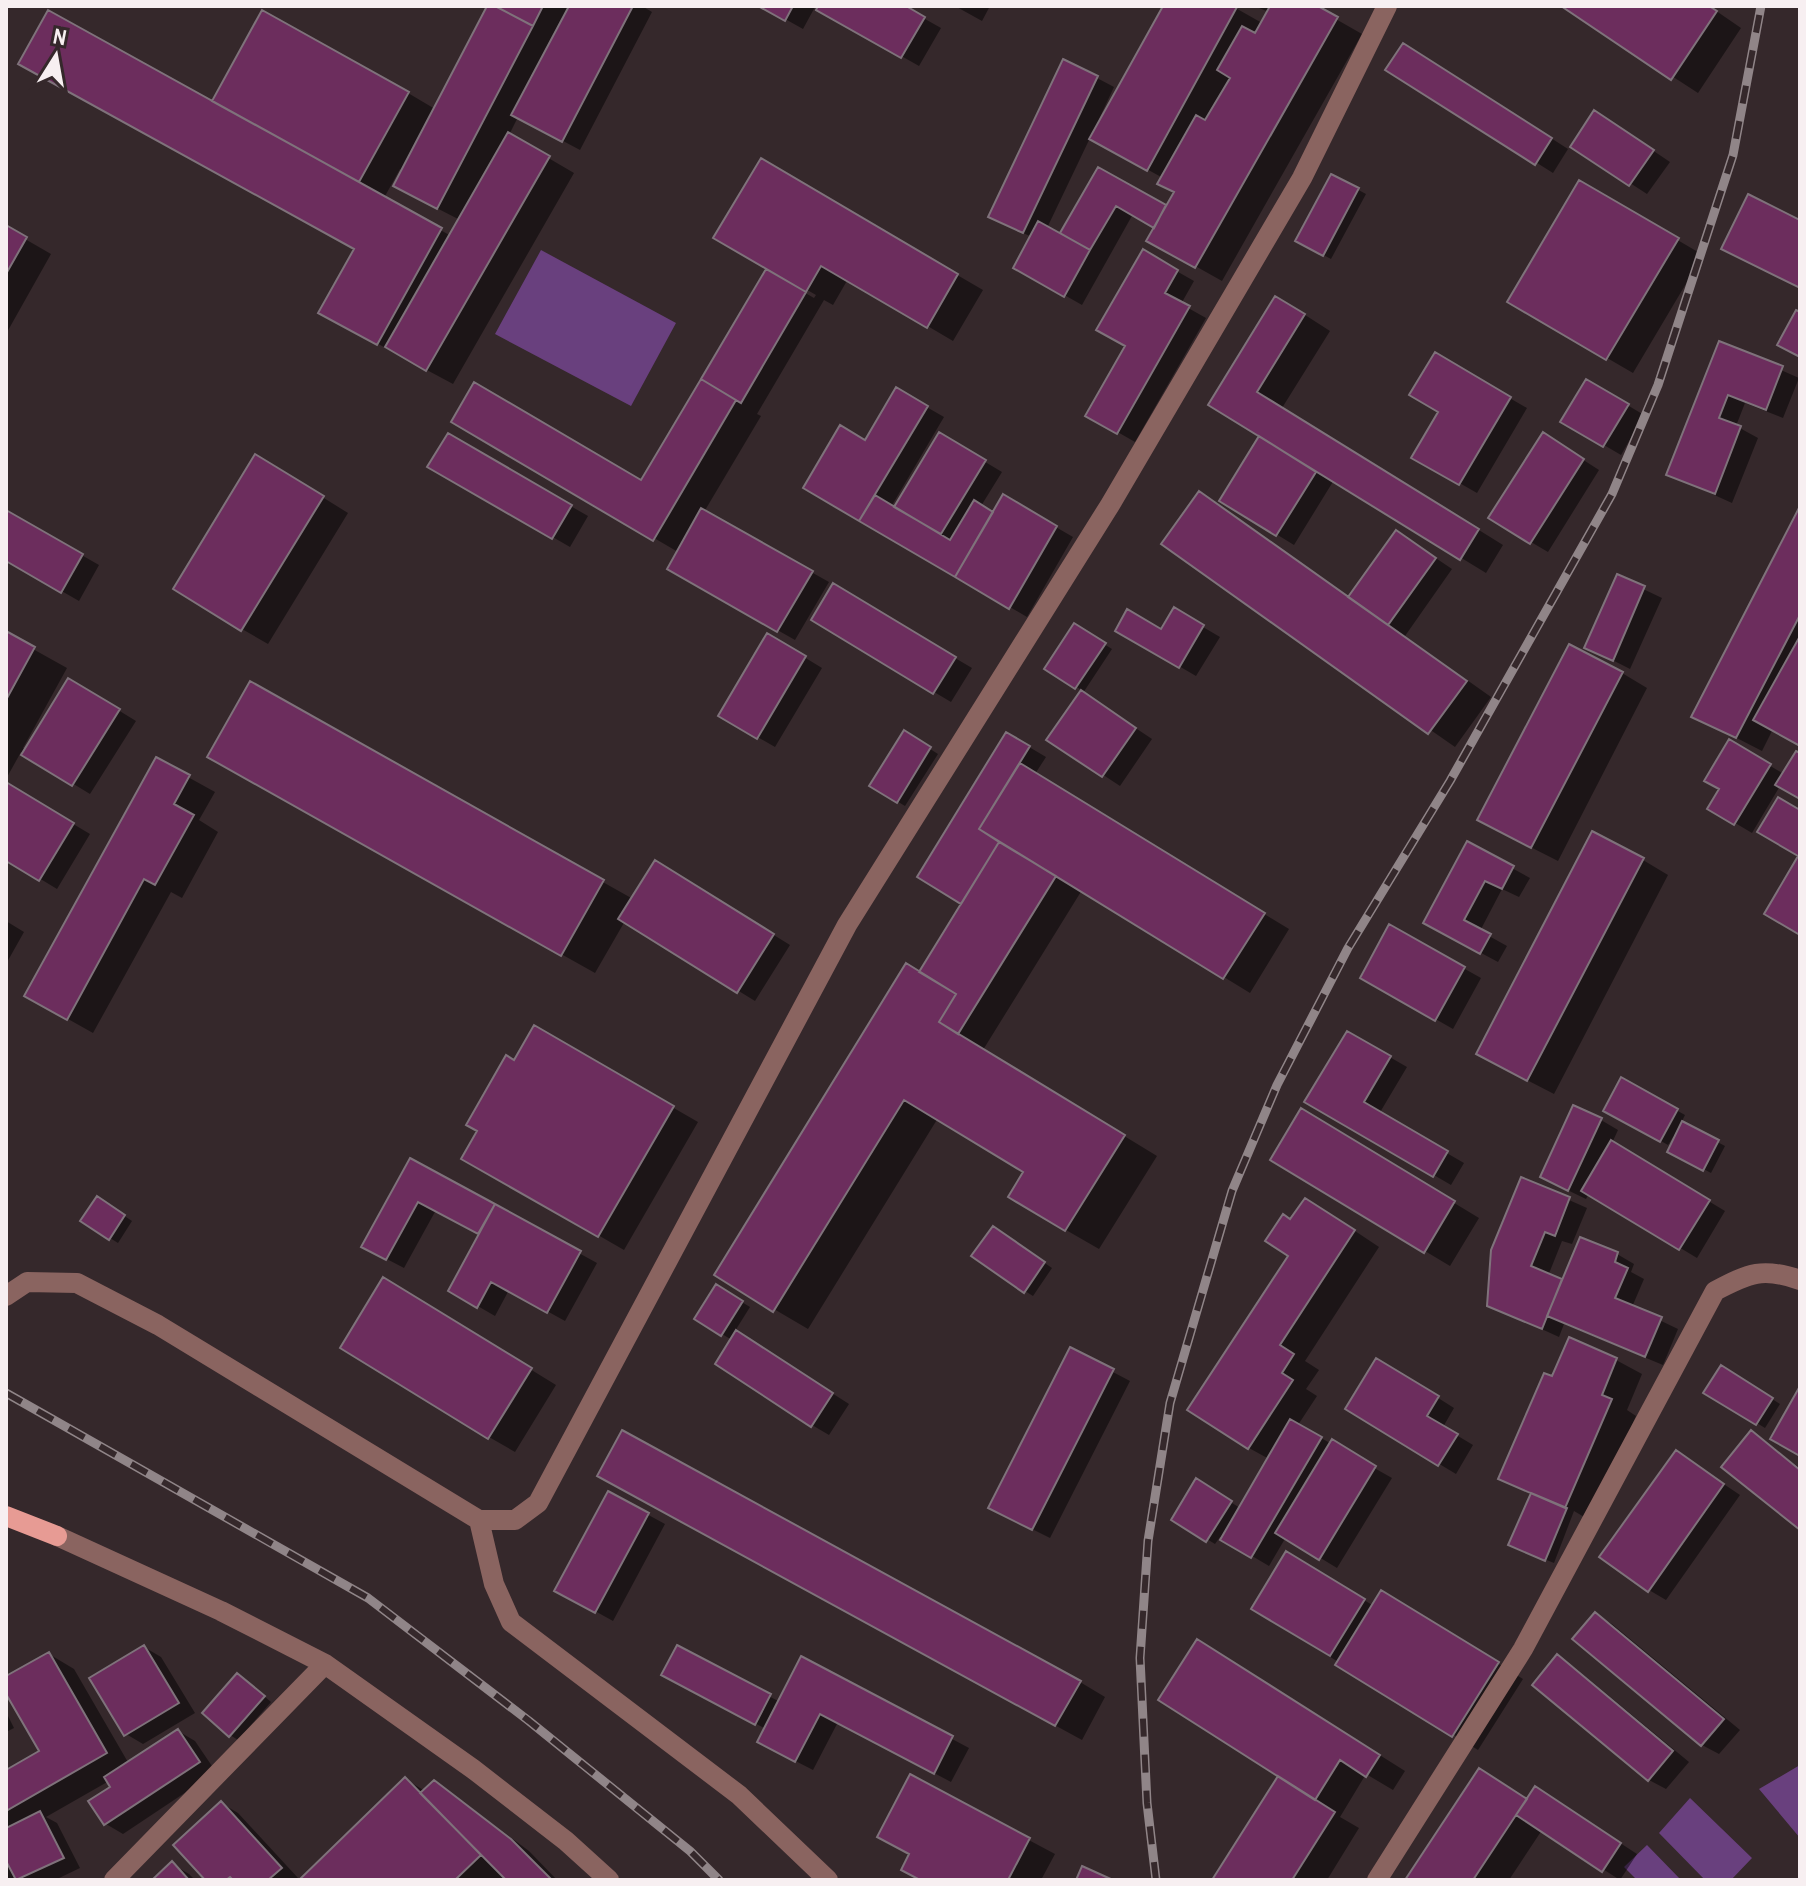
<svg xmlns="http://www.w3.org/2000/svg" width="1806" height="1886" viewBox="0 0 1806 1886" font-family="'Archivo Narrow',sans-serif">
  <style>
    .water { fill: #69407e }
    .shadow { fill: #0007; fill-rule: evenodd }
    .building { fill: #6c2d5d; stroke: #7f727b; stroke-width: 2 }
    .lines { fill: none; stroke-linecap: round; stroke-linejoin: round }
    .minor { stroke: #8a6460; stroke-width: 20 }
    .major { stroke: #e79b94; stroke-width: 20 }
    .rail-casing { stroke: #908588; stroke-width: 9 }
    .rail { stroke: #35282b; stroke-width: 6; stroke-dasharray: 18; stroke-linecap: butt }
  </style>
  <rect width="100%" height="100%" fill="#35282b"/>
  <path class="water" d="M541 250 676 323 631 406 495 334Z
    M1800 1765V1838L1759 1789Z
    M1690 1798 1752 1858 1731 1880H1705L1659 1833Z
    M1647 1845 1681 1880H1637L1624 1867Z"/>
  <path class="shadow" d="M489 6H642L652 12 580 150 518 117 509 135 574 173 453 384 354 331 356 249 213 104 408 93 435 109ZM400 169 421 200 460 220 451 236 384 198Z
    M762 6H902L941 28 919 66 815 7 803 29Z
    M955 6H990L982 21Z
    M1165 6H1232L1262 23 1269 12 1254 6H1313L1362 34 1222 281 1149 240 1156 227 1133 214 1082 305 1015 267 1032 237 1008 226 1097 78 1114 87 1099 119 1102 121ZM1090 138 1163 178 1176 192 1167 208 1099 169 1061 236 1047 228Z
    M1564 6H1709L1741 28 1698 93Z
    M1421 55 1568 149 1553 173 1388 69Z
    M1612 123 1670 162 1647 194 1573 146Z
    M761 161 983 290 953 341 848 279 833 305 824 300 757 414 761 416 704 512 829 582 795 640 669 568 678 552 454 421 642 483 767 271 814 298 816 295 716 237Z
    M1332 176 1366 194 1331 259 1297 241Z
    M1579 182 1703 255 1633 373 1509 301Z
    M6 228 51 254 6 334Z
    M1143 252 1194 281 1181 304 1206 318 1135 442 1088 415 1128 346Z
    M1302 313 1330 331 1282 408 1503 545 1486 573 1334 480 1294 545 1221 500 1261 435 1211 404Z
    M1720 343 1799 378 1783 418 1745 403 1736 426 1758 438 1732 503 1668 474Z
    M1435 355 1527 408 1477 493 1414 457 1441 411Z
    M1587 381 1644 415 1621 455 1563 421Z
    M897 390 944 417 891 507 895 509 940 435 1002 472 981 506 994 514 1004 497 1073 537 1027 617 805 487 866 443Z
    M448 436 588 516 570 547 430 466Z
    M1560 445 1599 470 1548 552 1531 542Z
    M282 472 348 513 268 644 242 629Z
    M1200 493 1350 601 1397 532 1452 569 1405 636 1491 697 1455 747 1164 544Z
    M1800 511V744L1773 729 1762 751 1694 716Z
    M6 512 99 565 79 601 6 559Z
    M1618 577 1662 598 1630 669 1587 647Z
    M833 586 972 668 951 702 813 620Z
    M1174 610 1220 637 1196 676 1117 630 1161 631Z
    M1075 626 1112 649 1083 693 1152 739 1120 786 1049 739 1083 691 1047 668Z
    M6 634 67 668 23 748 26 750 69 680 136 721 90 794 21 752 6 779Z
    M768 635 822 668 775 747 721 716Z
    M1622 673 1647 688 1558 861 1505 834Z
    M251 684 633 899 673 873 790 945 755 1001 625 921 595 973 243 776Z
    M905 733 938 754 905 806 872 786Z
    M1007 734 1046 757 1035 774 1289 929 1250 993 1082 890 983 1050 1157 1156 1099 1249 1066 1230 1026 1172 938 1118 808 1329 716 1275 921 974 964 903 919 876Z
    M1730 742 1784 774 1800 755V797L1780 786 1752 833 1710 808 1722 789Z
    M157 760 215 792 199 820 218 832 182 898 171 892 93 1033 52 1010Z
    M6 784 90 834 57 889 6 858Z
    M1468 844 1530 878 1519 897 1502 889 1480 931 1507 946 1498 962 1442 932Z
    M1643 860 1668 875 1554 1094 1504 1068Z
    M6 921 24 932 6 964Z
    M1390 927 1481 978 1453 1029 1362 977Z
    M535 1028 698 1122 624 1250 464 1158Z
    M1348 1033 1407 1067 1379 1114 1464 1163 1451 1185 1307 1101Z
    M1622 1080 1685 1115 1681 1123 1725 1146 1711 1173 1670 1151 1676 1138 1673 1137 1668 1145 1606 1110Z
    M1601 1120 1618 1130 1612 1143 1725 1211 1697 1258 1589 1193 1586 1199 1559 1186Z
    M1327 1126 1479 1218 1450 1266 1425 1251Z
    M411 1161 597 1263 565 1321 509 1290 495 1316 450 1290 480 1234 436 1210 404 1268 381 1256Z
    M1522 1179 1587 1208 1572 1244 1562 1241 1548 1276 1563 1282 1617 1254 1634 1264 1631 1272 1644 1279 1632 1307 1678 1329 1663 1365 1564 1324 1559 1337 1489 1305Z
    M105 1203 132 1221 118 1243 110 1238Z
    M1331 1215 1379 1247 1305 1361 1319 1370 1306 1389 1317 1396 1298 1425 1392 1478 1337 1568 1286 1537 1269 1566 1220 1537 1215 1544 1174 1519 1197 1481 1240 1508 1269 1459 1249 1448 1290 1255 1291 1221Z
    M1001 1233 1052 1268 1033 1296 1025 1291Z
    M717 1287 750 1307 735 1331 849 1404 829 1435 812 1425 732 1340 697 1319Z
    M410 1295 556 1385 515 1452 489 1437Z
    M1071 1350 1130 1381 1050 1538 1008 1517Z
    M1616 1360 1642 1374 1627 1410 1636 1416 1591 1521 1574 1511 1554 1563 1519 1549 1532 1495 1501 1478 1553 1379Z
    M1722 1367 1780 1404 1765 1428 1706 1392Z
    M1394 1370 1454 1408 1443 1427 1473 1445 1456 1474 1348 1409Z
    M1751 1433 1800 1468V1528Z
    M1676 1452 1740 1495 1666 1600 1649 1590Z
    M625 1490 1080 1682 1105 1697 1082 1740Z
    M608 1493 665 1524 613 1621 557 1590Z
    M1286 1554 1374 1606 1407 1607 1523 1679 1478 1750 1254 1609Z
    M1595 1614 1612 1624 1740 1730 1719 1754 1702 1745 1575 1639Z
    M144 1647 161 1657 195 1713 143 1744 126 1734Z
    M678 1648 780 1702 802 1659 969 1748 951 1782 838 1722 813 1770 776 1751 766 1729 681 1684Z
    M49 1654 74 1669 129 1764 178 1731 195 1741 216 1772 123 1834 106 1824 113 1787 109 1781 46 1817 57 1823 80 1868 55 1880H6V1867L10 1865 6 1856V1772L42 1752 6 1690V1678Z
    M1224 1657 1405 1771 1393 1790 1366 1774 1340 1817 1359 1828 1327 1880H1214L1280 1775Z
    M1557 1657 1574 1667 1689 1762 1666 1789 1649 1780Z
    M245 1680 271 1702 238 1740 230 1735Z
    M6 1712 14 1728 6 1732Z
    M1480 1770 1528 1800 1553 1799 1637 1854 1620 1880 1542 1830 1509 1880H1408Z
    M911 1777 1055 1854 1041 1880H922L912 1854Z
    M405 1779 425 1791 434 1783 451 1793 529 1851 557 1880H302Z
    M221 1803 238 1813 298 1878 208 1880Z
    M172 1864 189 1874 195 1880H155Z"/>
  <path class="building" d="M487 6H495L533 26 437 209 393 186Z
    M495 6H543L533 26Z
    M569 6H633L562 142 511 115Z
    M758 6H793L785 21Z
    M818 6H906L925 17 901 58 816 10Z
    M1163 6 1237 7 1147 171 1089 139Z
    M1270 6H1318L1338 17 1195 268 1146 241 1174 192 1157 184 1196 115 1205 120 1230 78 1217 70 1242 26 1255 33Z
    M1561 6H1709L1717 11 1671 80Z
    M48 10 442 228 377 345 318 313 354 249 18 64Z
    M262 10 409 92 359 182 212 101Z
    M1403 43 1552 138 1535 165 1385 70Z
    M1063 59 1098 76 1023 233 988 217Z
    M1594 110 1654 150 1629 186 1570 147Z
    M508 132 550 156 426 371 385 347Z
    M761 158 958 274 927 328 821 266 806 292 713 238Z
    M1098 167 1166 205 1154 228 1116 206 1090 250 1060 233Z
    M1331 174 1359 188 1323 256 1295 241Z
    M1579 180 1679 238 1606 360 1507 302Z
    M1748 194 1800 220V288L1721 249Z
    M1038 221 1090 250 1064 297 1013 268Z
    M6 225 27 237 6 274Z
    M1143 249 1178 270 1165 293 1190 306 1117 434 1085 416 1125 346 1096 330Z
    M766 269 806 292 741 403 701 379Z
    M1275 296 1305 314 1257 392 1479 529 1460 560 1208 405Z
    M1796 310 1800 312V357L1777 345Z
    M1719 341 1783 366 1766 410 1728 395 1719 418 1741 426 1715 494 1666 475Z
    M1435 352 1511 397 1459 485 1411 458 1438 412 1409 395Z
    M701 379 736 400 653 541 451 422 474 382 641 480Z
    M1586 379 1629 404 1603 447 1560 422Z
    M896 387 928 406 859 521 803 488 840 425 865 440Z
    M939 432 986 460 941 534 894 507Z
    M1543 432 1584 459 1530 544 1488 518Z
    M448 433 572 505 552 539 427 467Z
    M1259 436 1316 472 1276 536 1219 501Z
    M255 454 324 496 241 631 173 589Z
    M1199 491 1467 681 1428 734 1161 544Z
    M1003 494 1057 526 1009 609 955 577Z
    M875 495 950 540 974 500 993 512 955 577 859 521Z
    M1800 506V615L1736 738 1691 717Z
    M701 508 813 571 777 632 667 569Z
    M6 510 83 554 61 593 6 561Z
    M1396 530 1436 558 1388 625 1348 597Z
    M1617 574 1645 586 1613 661 1584 648Z
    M833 583 956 657 933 694 811 620Z
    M1174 607 1204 625 1179 668 1115 631 1127 609 1161 629Z
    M1074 623 1106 643 1075 689 1044 669Z
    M6 631 35 647 6 700Z
    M767 633 806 656 757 739 718 716Z
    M1800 636V746L1753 720Z
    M1569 644 1623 672 1531 848 1477 820Z
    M68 678 120 709 72 786 21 755Z
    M250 681 604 880 561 956 207 757Z
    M1081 690 1136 728 1102 777 1046 740Z
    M904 730 931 747 897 803 869 786Z
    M1006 732 1030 746 979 829 999 842 961 904 917 877Z
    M1729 739 1771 764 1734 825 1707 809 1719 789 1704 781Z
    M1796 751 1800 753V799L1775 785Z
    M156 757 190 775 174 804 194 815 155 885 144 879 67 1020 24 996Z
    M1020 763 1265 913 1223 979 979 829Z
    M6 782 74 823 39 881 6 861Z
    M1778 797 1800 810V935L1764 914 1798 856 1757 832Z
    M1592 831 1644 858 1527 1081 1476 1054Z
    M1467 841 1514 866 1502 889 1485 881 1464 920 1491 934 1480 954 1423 923Z
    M999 842 1056 876 958 1034 939 1022 956 994 919 972Z
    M655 860 774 934 737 993 618 919Z
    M1389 924 1465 967 1435 1021 1360 978Z
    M906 963 956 994 939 1022 1125 1135 1065 1231 1008 1197 1023 1172 904 1100 773 1312 714 1275Z
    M534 1025 674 1106 598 1237 461 1159 477 1131 466 1125 506 1055 514 1060Z
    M1347 1031 1391 1056 1364 1102 1448 1151 1433 1177 1304 1102Z
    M1621 1077 1678 1109 1660 1142 1603 1111Z
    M1573 1105 1602 1118 1568 1191 1540 1177Z
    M1301 1108 1455 1201 1424 1253 1270 1160Z
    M1682 1121 1719 1140 1703 1171 1667 1152Z
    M1611 1140 1710 1200 1679 1250 1581 1191Z
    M410 1158 495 1204 478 1234 418 1202 386 1260 361 1247Z
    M1521 1177 1570 1197 1555 1236 1545 1232 1531 1266 1562 1279 1542 1329 1487 1306 1491 1250Z
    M97 1196 125 1215 109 1240 80 1221Z
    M1305 1198 1355 1230 1280 1345 1294 1354 1282 1373 1293 1380 1248 1449 1187 1410 1288 1256 1265 1241 1283 1214 1290 1219Z
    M495 1204 581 1251 547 1313 491 1282 477 1308 448 1291Z
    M993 1226 1045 1262 1024 1293 971 1256Z
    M1580 1237 1618 1252 1615 1262 1628 1268 1615 1298 1662 1317 1645 1357 1547 1316Z
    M383 1277 532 1368 488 1439 340 1348Z
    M716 1284 743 1301 721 1336 694 1319Z
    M736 1330 833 1393 811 1427 715 1364Z
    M1569 1337 1617 1358 1602 1395 1612 1399 1565 1508 1498 1479 1544 1373 1552 1376Z
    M1070 1347 1114 1369 1032 1530 988 1508Z
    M1376 1358 1439 1396 1427 1416 1458 1434 1438 1466 1345 1409Z
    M1721 1365 1773 1398 1756 1425 1703 1393Z
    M1800 1386V1456L1770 1439Z
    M1290 1419 1322 1437 1251 1558 1220 1540Z
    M622 1430 1081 1681 1055 1726 597 1476Z
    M1751 1430 1800 1470V1530L1721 1467Z
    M1332 1439 1376 1466 1319 1560 1275 1533Z
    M1676 1450 1724 1484 1648 1592 1599 1557Z
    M1196 1478 1232 1501 1206 1542 1171 1520Z
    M608 1491 649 1513 595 1613 554 1591Z
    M1531 1493 1567 1508 1545 1561 1508 1545Z
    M1286 1551 1365 1599 1330 1656 1251 1609Z
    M1381 1590 1499 1662 1452 1737 1335 1665Z
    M1595 1612 1724 1719 1701 1746 1572 1639Z
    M1197 1639 1380 1755 1366 1777 1340 1760 1315 1800 1158 1700Z
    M144 1645 179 1703 124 1736 89 1678Z
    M677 1645 771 1694 755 1725 661 1675Z
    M49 1652 107 1753 6 1811V1770L39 1751 6 1694V1676Z
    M1557 1654 1673 1751 1648 1781 1532 1685Z
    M801 1656 953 1736 934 1774 820 1714 795 1762 757 1742Z
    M237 1673 265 1696 229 1737 202 1713Z
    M178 1729 200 1762 104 1825 88 1801 110 1787 104 1777Z
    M1479 1768 1527 1799 1516 1815 1473 1880H1405Z
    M910 1774 1030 1838 1008 1880H920L901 1870 909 1854 877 1837Z
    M1278 1776 1335 1812 1292 1880H1212Z
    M405 1777 481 1855 455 1880H299Z
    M434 1780 511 1839 552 1880H506L420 1793Z
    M1535 1786 1621 1843 1602 1872 1516 1815Z
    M221 1801 282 1868 268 1880H233L230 1877 226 1880H205L173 1845Z
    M40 1811 64 1858 16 1880 6 1861V1828Z
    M172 1861 189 1880H152Z
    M1082 1866 1113 1880H1076Z"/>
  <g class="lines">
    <path class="minor" d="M6 1296 27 1282 77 1283 158 1325 479 1520H515L538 1503 847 925 1110 505 1302 178 1387 6
      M479 1520 494 1584 511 1622 739 1795 828 1880
      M57 1536 221 1611 325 1664 473 1769 566 1841 609 1880
      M114 1880 325 1664
      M1377 1880 1523 1649 1715 1291C1749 1273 1763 1267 1800 1280"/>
    <path class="major" d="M6 1516 57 1536"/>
    <defs>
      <path id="rail" d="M6 1393 368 1598 529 1721 690 1851 719 1880
        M1156 1880 1147 1803 1140 1658 1148 1541 1170 1403 1232 1191 1277 1085 1348 948 1450 781 1612 494 1658 385 1733 155 1761 6"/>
    </defs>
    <use href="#rail" class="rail-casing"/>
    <use href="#rail" class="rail"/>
  </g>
  <rect width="1806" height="1886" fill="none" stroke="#f7eff1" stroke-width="16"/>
  <g transform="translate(56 56) rotate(11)" stroke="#35282b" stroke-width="6" paint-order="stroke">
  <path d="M0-6L14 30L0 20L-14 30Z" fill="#f7eff1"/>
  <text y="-12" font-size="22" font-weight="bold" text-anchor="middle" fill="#f7eff1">N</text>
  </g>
</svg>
